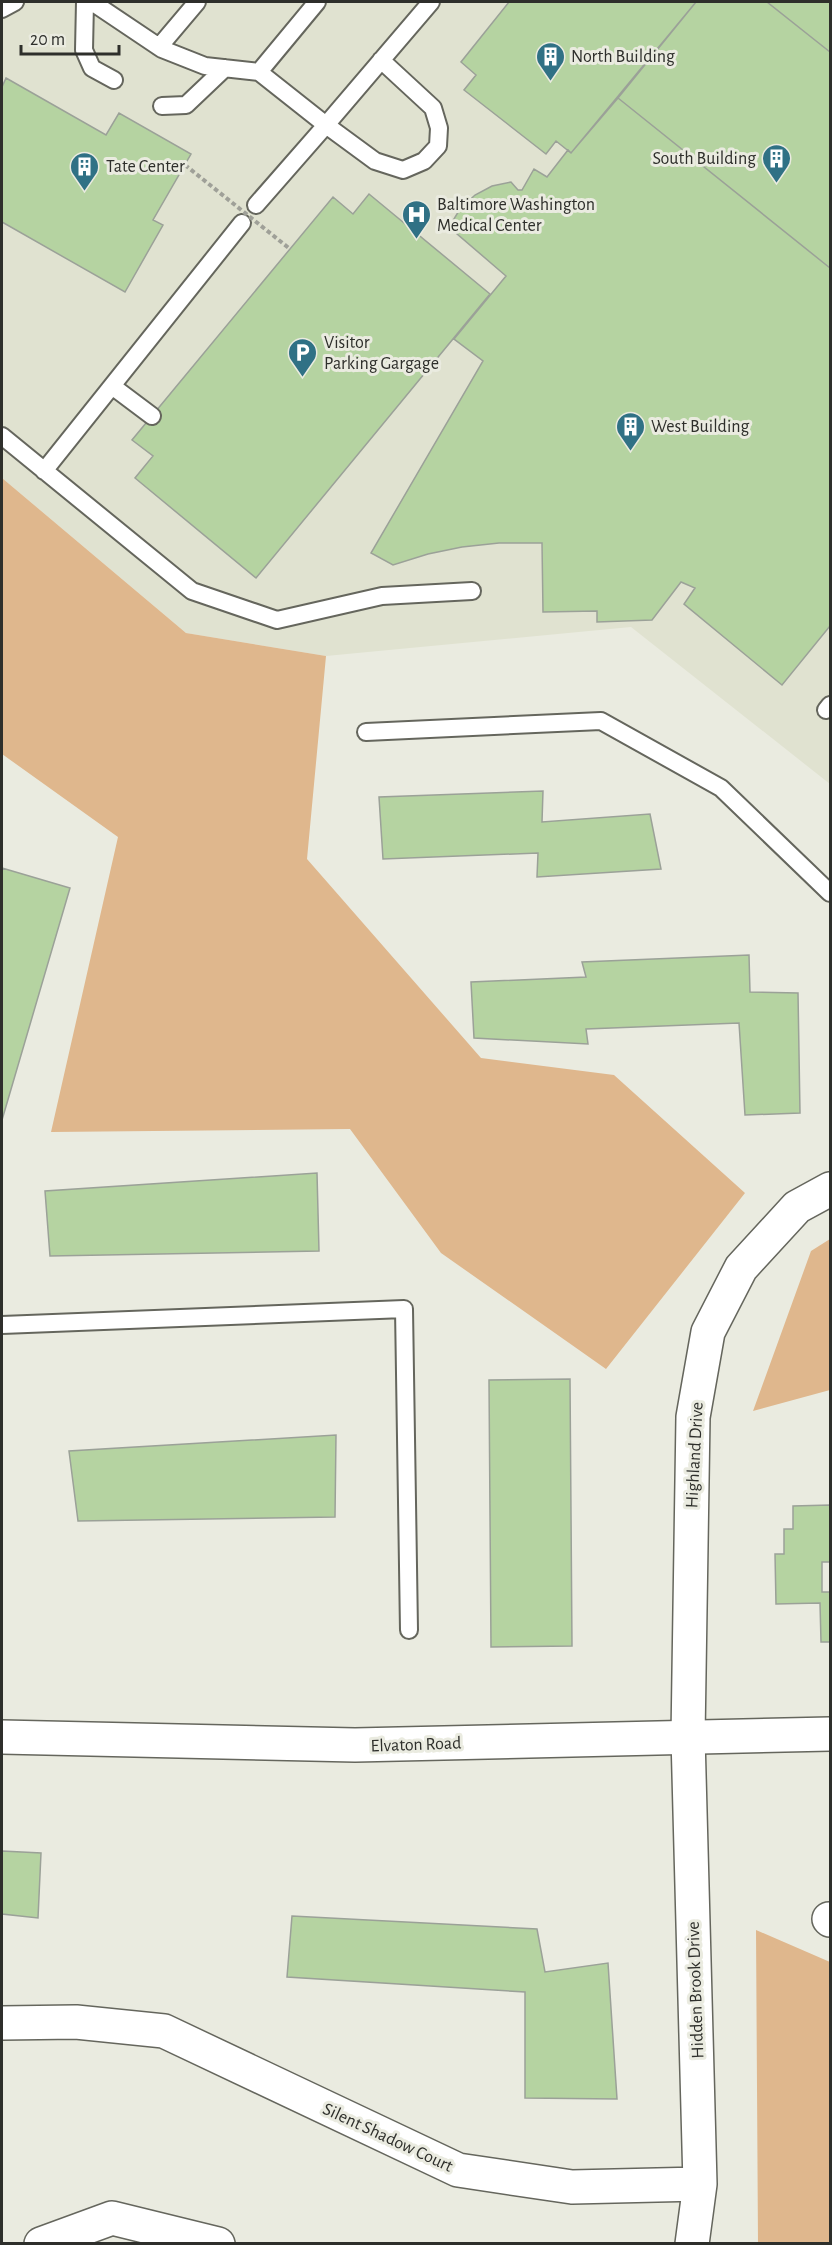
<svg xmlns="http://www.w3.org/2000/svg" width="832" height="2245" viewBox="0 0 832 2245" font-family="'Alegreya Sans',sans-serif">
  <style>
    .built { fill: #e0e2d0 }
    .green { fill: #dfb78d }
    .building { fill: #b5d3a1; stroke: #9ba198; stroke-width: 1.5 }
    .lines { fill: none; stroke-linecap: round; stroke-linejoin: round }
    .service-casing { stroke: #65665d; stroke-width: 20 }
    .minor-casing { stroke: #65665d; stroke-width: 36 }
    .tertiary-casing { stroke: #65665d; stroke-width: 36 }
    .service { stroke: #fff; stroke-width: 16 }
    .minor { stroke: #fff; stroke-width: 33 }
    .tertiary { stroke: #fff; stroke-width: 33 }
    .path-bridge { stroke: #9fa098; stroke-width: 4; stroke-dasharray: 4.5 3; stroke-linecap: butt }
    .labels { text-anchor: middle; stroke-width: 6; stroke-linejoin: round; paint-order: stroke }
    .poi-label { font-size: 18px; fill: #2e2f2b; stroke: #eaebe0; text-anchor: start }
    .street-label { font-size: 18px; fill: #2e2f2b; stroke: #eaebe0 }
  </style>
  <rect width="100%" height="100%" fill="#eaebe0"/>
  <path class="built" d="M2 2H830V784L631 627 326 656 186 633 2 478Z"/>
  <path class="green" d="M2 478 186 633 326 656 307 859 481 1058 614 1075 745 1193 606 1369 441 1253 350 1129 51 1132 118 837 2 754Z
    M830 1239V1390L753 1411 811 1251Z
    M756 1930 830 1962V2243H758Z"/>
  <path class="building" d="M509 2H696L571 153 556 141 546 154 464 90 476 75 461 62Z
    M696 2H767L830 52V268L618 98Z
    M767 2H830V52Z
    M6 78 106 135 119 113 191 154 153 220 163 225 125 292 2 222V87Z
    M618 98 830 268V626L782 685 684 604 695 588 681 582 652 620 597 622V611L543 612 542 543H499L462 547 428 554 393 565 371 553 483 361 454 339 506 276 449 227 460 209 475 195 492 186 511 182 518 190H522L534 169 547 177 568 150 571 153Z
    M369 194 490 294 256 578 135 478 153 456 132 440 333 197 353 214Z
    M543 791 542 822 650 814 661 869 537 877 538 853 383 859 379 797Z
    M2 868 70 888 2 1120Z
    M749 955 750 992 798 993 800 1113 745 1115 739 1023 586 1029 588 1044 474 1038 471 982 586 977 582 962Z
    M317 1173 319 1251 50 1256 45 1191Z
    M570 1379 572 1646 491 1647 489 1380Z
    M336 1435 335 1517 78 1521 69 1451Z
    M830 1505V1562H822V1592H830V1642H821L820 1603 776 1604 775 1554H784V1529H793V1506Z
    M2 1851 41 1853 38 1918 2 1914Z
    M292 1916 537 1929 545 1972 608 1963 617 2099 525 2098V1992L287 1977Z"/>
  <g class="lines">
    <defs>
      <path id="service" d="M85 2 84 50 92 68 114 80
        M92 2 162 49 205 66 259 72 326 125 431 2
        M2 9 15 2
        M159 47 197 2
        M259 72 317 2
        M162 106 186 105 225 68
        M256 205 326 125 375 161 403 170 424 161 438 146 439 128 433 108 381 60
        M112 386 152 416
        M2 436 192 591 277 620 382 596 472 591
        M44 471 242 223
        M826 710 830 705
        M366 732 601 721 721 788 830 893
        M2 1325 404 1309 409 1630"/>
      <path id="minor" d="M829 1919 830 1920
        M2 2023 76 2022 164 2031 458 2170 572 2187 700 2184
        M41 2244 112 2218 218 2244
        M692 2244 700 2184 688 1737 693 1417 708 1332 741 1268 797 1207 830 1189"/>
      <path id="tertiary" d="M2 1737 355 1745 830 1734"/>
    </defs>
    <use href="#service" class="service-casing"/>
    <use href="#minor" class="minor-casing"/>
    <use href="#tertiary" class="tertiary-casing"/>
    <use href="#service" class="service"/>
    <use href="#minor" class="minor"/>
    <use href="#tertiary" class="tertiary"/>
    <path class="path-bridge" d="M185 165 290 249"/>
  </g>
  <defs>
    <symbol id="building-pin" viewBox="-11 -11 22 30"><path d="M0 17L-7.5 6A9.5 9.5 0 1 1 7.5 6Z" fill="#307185" stroke="#eaebe0"/><path d="M-4-6H4V6H1V3H-1V6H-4ZM-2.5-4.3h1.7v1.8h-1.7ZM.8-4.3h1.7v1.8H.8ZM-2.5-1h1.7V.8h-1.7ZM.8-1h1.7V.8H.8Z" fill="#fff"/></symbol>
    <symbol id="hospital-pin" viewBox="-11 -11 22 30"><path d="M0 17L-7.5 6A9.5 9.5 0 1 1 7.5 6Z" fill="#307185" stroke="#eaebe0"/><path d="M-5-5h3v3.5h4V-5h3V5h-3V1.5h-4V5h-3Z" fill="#fff"/></symbol>
    <symbol id="parking-pin" viewBox="-11 -11 22 30"><path d="M0 17L-7.5 6A9.5 9.5 0 1 1 7.5 6Z" fill="#307185" stroke="#eaebe0"/><path d="M-3.5-5.5H1a3.5 3.5 0 0 1 0 7H-1V5.5H-3.5ZM-1-3.4V-.6H.8a1.4 1.4 0 0 0 0-2.8Z" fill="#fff"/></symbol>
  </defs>
  <g fill-rule="evenodd">
    <use href="#building-pin" x="534" y="40" width="33" height="45"/>
    <use href="#building-pin" x="760" y="142" width="33" height="45"/>
    <use href="#building-pin" x="68" y="150" width="33" height="45"/>
    <use href="#hospital-pin" x="400" y="198" width="33" height="45"/>
    <use href="#parking-pin" x="286" y="336" width="33" height="45"/>
    <use href="#building-pin" x="614" y="410" width="33" height="45"/>
  </g>
  <g class="labels">
    <g class="poi-label">
      <text x="571" y="62">North Building</text>
      <text x="756" y="164" text-anchor="end">South Building</text>
      <text x="106" y="172">Tate Center</text>
      <text x="437" y="210">Baltimore Washington<tspan x="437" dy="21">Medical Center</tspan></text>
      <text x="324" y="348">Visitor<tspan x="324" dy="21">Parking Gargage</tspan></text>
      <text x="651" y="432">West Building</text>
    </g>
    <g class="street-label">
      <text transform="translate(694 1455) rotate(-87)" y="6">Highland Drive</text>
      <text transform="translate(416 1744) rotate(-2)" y="6">Elvaton Road</text>
      <text transform="translate(695 1990) rotate(-92)" y="6">Hidden Brook Drive</text>
      <text transform="translate(388 2137) rotate(25)" y="6">Silent Shadow Court</text>
    </g>
  </g>
  <rect width="832" height="2245" fill="none" stroke="#2e2f2b" stroke-width="6"/>
  <path d="M21 45v9h98v-9" fill="none" stroke="#2e2f2b" stroke-width="3"/>
  <text x="30" y="45" font-size="18" fill="#2e2f2b" stroke="#eaebe0" stroke-width="4.5" paint-order="stroke">20 m</text>
</svg>
